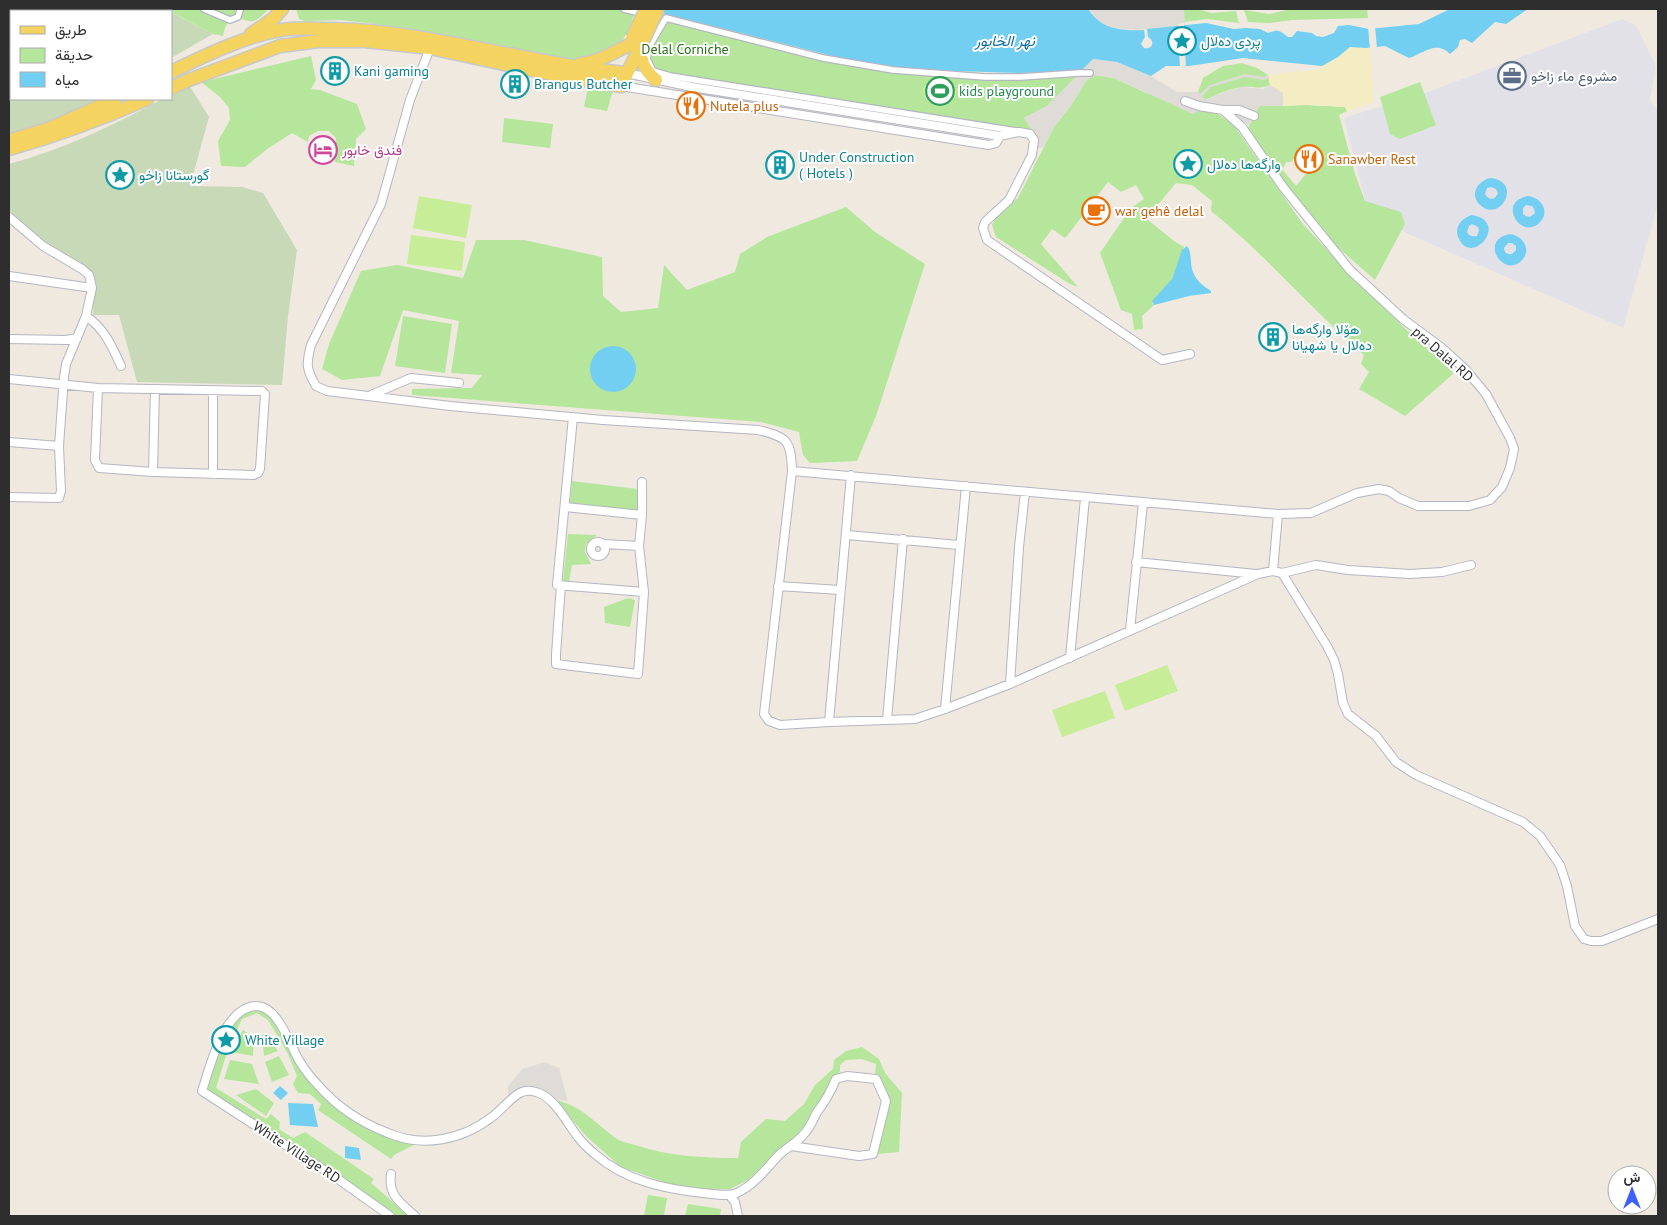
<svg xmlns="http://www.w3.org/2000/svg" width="1667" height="1225" viewBox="0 0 1667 1225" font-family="'PT Sans',Vazirmatn,sans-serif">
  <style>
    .industrial { fill: #e3e1e8 }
    .green { fill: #b5e69c; fill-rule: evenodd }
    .sand { fill: #f4edc4 }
    .cemetery { fill: #c7d9b7 }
    .pitch { fill: #c8ed98 }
    .plaza { fill: #dfdcd7 }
    .water { fill: #72cff2; fill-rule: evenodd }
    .pier { fill: #efe9e0 }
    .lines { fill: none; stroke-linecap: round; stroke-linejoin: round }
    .pedestrian-casing { stroke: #b4b6c1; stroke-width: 8 }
    .minor-casing { stroke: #b4b6c1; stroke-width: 10 }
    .primary-casing { stroke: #c9c9c9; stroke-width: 15 }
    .pedestrian { stroke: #fff; stroke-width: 5.5 }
    .minor { stroke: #fff; stroke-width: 8 }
    .primary { stroke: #f4d360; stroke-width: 12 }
    .primary-bridge-casing { stroke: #c9c9c9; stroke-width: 15; stroke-linecap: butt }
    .primary-bridge { stroke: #f4d360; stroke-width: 12 }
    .labels { text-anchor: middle; stroke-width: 4; stroke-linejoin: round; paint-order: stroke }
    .culture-label { font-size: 14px; fill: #0d838f; stroke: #fff; text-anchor: start }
    .park-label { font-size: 14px; fill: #2a6f19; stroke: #fff }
    .service-label { font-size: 14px; fill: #4e5e75; stroke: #fff; text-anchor: start }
    .leisure-label { font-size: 14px; fill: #27864d; stroke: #fff; text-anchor: start }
    .food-label { font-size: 14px; fill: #c56008; stroke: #fff; text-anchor: start }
    .hotel-label { font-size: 14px; fill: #b23c85; stroke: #fff; text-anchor: start }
    .street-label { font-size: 14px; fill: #2e2e2e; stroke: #fff }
    .water-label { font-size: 15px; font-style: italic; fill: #0a6ea5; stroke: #fff }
  </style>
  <rect width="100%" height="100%" fill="#efe9e0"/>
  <path class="industrial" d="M1622 19 1636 25 1656 66 1650 100 1658 112V204L1623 328 1406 233 1365 200 1344 118 1428 92Z"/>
  <path class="green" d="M166 9H269C256 20 255 26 238 17 228 20 225 25 223 36L213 34Z
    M296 9H637C632 18 628 34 621 42 608 55 583 59 565 60L391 26 341 20 305 21 299 19Z
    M1184 9H1198L1211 13 1236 11 1239 23 1207 19 1184 22Z
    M1291 9H1367L1368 18 1292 20 1270 23 1248 22 1244 10 1269 14Z
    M667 15C743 34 819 58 896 67 937 71 980 75 1021 73 1041 72 1061 69 1082 70L1083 71 1047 106 1024 118 1033 131 1030 134 653 71 647 59 650 45Z
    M311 56 316 80 311 89 320 90 357 104 366 129 356 139 354 166 335 162 336 138 329 131H318L309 136 308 142 292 133 267 149 245 167 221 166 218 141 230 120 229 108 220 97 201 82Z
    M1242 63 1257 68 1268 75 1270 85C1260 90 1253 86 1243 87 1230 88 1216 95 1205 100L1198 92 1203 78 1223 66Z
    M1095 75 1114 78 1146 93 1207 107 1233 124 1302 223 1355 280 1413 336 1449 365 1453 374 1405 416 1359 389 1369 372 1361 364 1364 355C1311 309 1266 255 1211 211L1212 201 1192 185 1176 183 1156 207 1147 213 1148 220 1174 241 1184 247 1172 279 1152 303 1154 305 1142 316 1143 329 1134 330 1132 314 1121 310 1100 253 1131 208 1144 199 1136 185 1121 192 1108 182 1071 231 1065 238 1052 229 1041 244 1078 287 1070 284 996 237 992 225 997 216 1018 198 1054 127 1070 107 1086 81Z
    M1420 82 1436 125 1400 139 1390 134 1380 97Z
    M588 86 613 90 607 111 584 107Z
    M1307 105 1345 107 1347 111 1339 115 1355 174 1365 201 1401 212 1405 224 1375 280 1334 244 1282 181 1247 130 1259 106ZM1303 149 1319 165 1314 170H1309L1296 186 1281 168 1284 167 1286 162H1291Z
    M504 118 553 124 550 148 502 142Z
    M846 207 875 232 925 264 876 416 857 461 810 463 803 455 799 432 761 422 412 395V389L472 388 482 375 451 373 459 321 403 310 380 376 342 380 322 369 329 344 361 271 397 265 463 278 476 240H524L602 257 603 296 621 312 658 308 664 265 687 290 735 272 740 254 767 237Z
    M403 316 452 324 445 373 395 366Z
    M572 481 637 489 639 512 570 503Z
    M568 534 597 535 586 544 585 552 591 564 572 565 569 582 563 581Z
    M628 598 635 600 630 627 605 623 604 607Z
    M257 1006 275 1016 308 1074 352 1115 420 1142 394 1155 391 1159 318 1110 321 1104 310 1094 298 1093 293 1084 297 1076 288 1054 268 1020 257 1013 242 1019 228 1049 216 1088 266 1119 271 1114 280 1122 279 1129 293 1138 305 1132 374 1179 371 1183 409 1216H390L202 1091 220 1039 236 1016Z
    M243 1030 254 1037 253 1056 231 1052Z
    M266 1033 278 1051 264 1056 262 1035Z
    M862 1047 879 1059 885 1073 902 1093 899 1152 877 1154 888 1099 875 1075 876 1064 861 1059 846 1060 840 1065V1071L833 1080 809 1123 797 1138 775 1154 748 1180 730 1189H699L667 1183 621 1167 587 1137 555 1100C581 1105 596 1124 617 1139 622 1142 629 1143 635 1145 668 1156 703 1158 738 1158L741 1142 766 1119 785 1121 804 1104 815 1085 833 1069 834 1060 846 1051Z
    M279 1056 289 1075 272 1082 265 1062Z
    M230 1060 252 1064 259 1084 224 1079Z
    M256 1089 274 1103 266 1116 236 1095Z
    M648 1195 667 1198 664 1216H644Z
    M688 1204 721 1209 720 1216H685Z"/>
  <path class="sand" d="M1349 47 1370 48 1374 102 1347 111 1345 107 1307 105 1283 106V93L1270 85 1268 75 1289 72 1316 70 1338 57Z"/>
  <path class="cemetery" d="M9 9H166L170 11H11V99H99L80 110 9 135Z
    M171 12 213 34 171 58Z
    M189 85 209 117 190 186 242 187 263 193 297 250 288 316 282 385 137 382 119 315H93L94 275 51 247 32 233 9 210V164C62 150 114 125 162 99H171V94Z"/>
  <path class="pitch" d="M936 81C944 82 953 82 957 91 955 106 937 102 927 99 918 89 925 83 936 81Z
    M419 196 472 205 466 238 413 228Z
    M411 235 465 242 462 271 407 264Z
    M1167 665 1178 691 1125 711 1115 685Z
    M1105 691 1115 718 1062 737 1052 710Z"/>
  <path class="plaza" d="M1088 9H1184L1185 26 1135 30 1113 28 1100 22Z
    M1093 59 1117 62 1151 76 1177 92H1198L1200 94 1210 85 1245 74 1264 77 1268 75 1269 78 1264 80 1245 77 1211 87 1202 96 1205 100 1227 91 1242 87 1263 89 1270 85 1283 93V106H1259L1249 125 1230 111 1207 107 1193 114 1114 78 1095 75 1086 81 1070 107 1054 127 1043 148H1034L1030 134 1033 130 1024 118 1047 106Z
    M545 1062 559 1068 568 1101 549 1099 525 1091 508 1103V1086L522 1069Z"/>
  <path class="water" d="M645 9H1088C1091 13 1095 18 1099 21 1110 30 1130 31 1144 30L1145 37 1141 44 1144 48C1152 50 1156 42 1148 37L1147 29 1206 23 1234 29 1246 28 1260 29 1268 33C1278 29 1279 30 1288 37H1292L1297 31 1312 33 1316 36 1323 37 1334 33 1338 26 1349 25 1369 29 1419 24 1450 9H1528L1506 24 1495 22 1472 43 1465 39 1460 40 1458 47 1450 54C1436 40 1424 53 1409 58L1385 46 1366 48 1350 47 1338 57 1322 66 1243 58 1189 66H1166L1151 76 1117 62 1093 59 1082 70 1020 73 954 71 896 67 845 59Z
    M1491 178C1524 182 1499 225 1479 204 1469 193 1479 180 1491 178ZM1491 187 1496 189 1498 193 1495 198C1491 200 1487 198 1485 194L1487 188Z
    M1528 196C1540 197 1550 210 1541 221 1523 243 1495 202 1528 196ZM1526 205 1532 206 1534 209 1535 213 1530 217 1526 216 1523 214V208Z
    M1472 215C1510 221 1473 267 1459 239 1453 227 1462 218 1472 215ZM1472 224 1478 227 1479 230 1477 236C1472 237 1469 236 1467 232L1469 226Z
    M1510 234C1521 235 1532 248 1523 259 1505 281 1477 240 1510 234ZM1508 243H1512L1516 246V250L1512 254C1507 255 1504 252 1504 248Z
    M1187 246C1192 252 1190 262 1192 269 1195 280 1202 285 1211 291V293L1189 296 1154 305 1152 301 1172 279 1182 250Z
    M590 369a23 23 0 1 1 46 0a23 23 0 1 1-46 0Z
    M280 1086 288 1093 281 1100 273 1093Z
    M288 1103 313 1104 318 1127 290 1125Z
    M345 1146 359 1148 361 1160 345 1158Z"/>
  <path class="pier" d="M1184 23 1186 69H1180L1178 24Z
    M1368 26H1375L1377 49 1370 50Z"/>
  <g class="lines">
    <defs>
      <path id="pedestrian" d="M204 9 230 20 238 17 240 10
        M624 9 644 14
        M1016 131 670 76 653 71 647 59 650 45 666 18 823 58 893 70 985 77H1021L1079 73H1090"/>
      <path id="minor" d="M430 48 410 100 381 204 311 345C306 364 306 369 316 386L327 391 450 406 603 420 758 430C788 437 791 441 792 471L1278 514 1311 513 1357 493 1379 489 1389 491 1399 498 1418 506H1469L1490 500 1502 487 1510 468 1514 449 1510 438 1486 394 1466 370 1442 348 1403 319 1350 270 1283 187 1242 127 1223 110 1199 106 1185 101
        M626 73 692 87 1000 136 1019 132 1030 134 1034 140 1032 155 1009 200 985 222 983 228 987 240 1162 360 1190 354
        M621 86 989 145 996 143 1000 136
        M1223 110H1239L1254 116
        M9 217 43 246 82 269 89 275 92 288 86 316 66 364 64 377 59 446 61 491 59 498 9 497
        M9 276 92 288
        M86 316C104 328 112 346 121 366
        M9 339 66 340 77 338
        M9 379 98 388 262 391 265 394 260 469 258 473 254 475 153 472 99 468 95 460 98 388
        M371 395 411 378 459 383
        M9 442 59 446
        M792 471 764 714 769 721 780 725 829 722 915 719 945 709 1010 684 1258 574 1273 571 1282 573 1327 646 1334 660 1338 674 1343 703 1348 714 1376 736 1396 762 1416 775 1523 822 1540 836 1560 865 1567 886 1575 926 1584 939 1591 941H1602L1658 919
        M153 472 155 389
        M213 474V391
        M565 507 642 515 639 546 644 592 557 585 573 417
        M642 515V482
        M847 535 959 545
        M591 549a7 7 0 1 1 14 0a7 7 0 1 1-14 0Z
        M604 544 639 546
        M1136 562 1256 574
        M1273 571 1278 514
        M1282 573 1316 565 1348 570 1410 574 1442 572 1471 565
        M561 585 556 654V664L638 674 644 592
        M778 586 840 590
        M1130 630 1143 503
        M1070 658 1085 498
        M1010 684 1019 547 1025 492
        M945 709 966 486
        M887 720 903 539
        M829 722 851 475
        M391 1174C388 1196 401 1203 415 1216
        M729 1195 735 1202 738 1216
        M390 1216 338 1179 202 1091C210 1067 224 1006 257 1006 279 1007 290 1046 300 1062 305 1070 311 1078 318 1085 337 1107 362 1123 388 1133 423 1148 462 1140 492 1117 501 1110 509 1100 518 1094 524 1090 532 1090 539 1093 556 1100 567 1123 578 1137 583 1144 590 1150 596 1155 626 1181 665 1189 703 1193 714 1194 727 1197 737 1193 754 1185 765 1170 778 1156 786 1148 797 1143 804 1134 810 1128 813 1120 817 1112 825 1102 831 1091 836 1079L847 1076 876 1079 886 1101 873 1154 859 1156 791 1146"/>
      <path id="primary" d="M251 34 273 19 282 9
        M640 48C641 62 645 71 656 80
        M580 64C598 62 613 53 629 45
        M171 72C204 56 245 36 281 30 297 27 317 29 334 29 432 31 528 64 626 73
        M171 88 189 80 280 46 319 41H365L430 48 560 76 621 86 643 41
        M11 140 48 129 116 99
        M9 149C56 136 102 119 147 99"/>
    </defs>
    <use href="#pedestrian" class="pedestrian-casing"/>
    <use href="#minor" class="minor-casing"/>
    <use href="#primary" class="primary-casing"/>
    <use href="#pedestrian" class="pedestrian"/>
    <use href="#minor" class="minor"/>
    <use href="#primary" class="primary"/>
    <defs>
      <path id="primary-bridge" d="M632 38 646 9
        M643 41 658 9"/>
    </defs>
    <use href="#primary-bridge" class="primary-bridge-casing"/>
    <use href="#primary-bridge" class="primary-bridge"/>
  </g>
  <defs>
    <symbol id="sight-ring" viewBox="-11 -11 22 22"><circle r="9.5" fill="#fff" stroke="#0f9aa8" stroke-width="1.5"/><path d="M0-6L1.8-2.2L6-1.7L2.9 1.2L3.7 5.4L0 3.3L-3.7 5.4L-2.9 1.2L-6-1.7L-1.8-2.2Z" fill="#0f9aa8"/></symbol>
    <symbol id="building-ring" viewBox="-11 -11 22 22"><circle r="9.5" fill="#fff" stroke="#0f9aa8" stroke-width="1.5"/><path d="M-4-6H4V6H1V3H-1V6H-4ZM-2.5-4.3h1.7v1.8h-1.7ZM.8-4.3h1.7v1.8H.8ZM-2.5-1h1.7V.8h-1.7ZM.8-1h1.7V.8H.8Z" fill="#0f9aa8"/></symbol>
    <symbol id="office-ring" viewBox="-11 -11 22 22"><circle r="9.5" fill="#fff" stroke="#5c6f8a" stroke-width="1.5"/><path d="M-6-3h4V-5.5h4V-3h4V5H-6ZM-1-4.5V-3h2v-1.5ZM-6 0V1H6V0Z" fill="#5c6f8a"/></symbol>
    <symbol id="stadium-ring" viewBox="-11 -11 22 22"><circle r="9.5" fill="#fff" stroke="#2e9e5b" stroke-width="1.5"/><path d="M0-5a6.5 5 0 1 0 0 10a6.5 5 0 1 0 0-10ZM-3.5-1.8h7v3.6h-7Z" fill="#2e9e5b"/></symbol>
    <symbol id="restaurant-ring" viewBox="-11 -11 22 22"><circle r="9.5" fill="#fff" stroke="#e8710a" stroke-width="1.5"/><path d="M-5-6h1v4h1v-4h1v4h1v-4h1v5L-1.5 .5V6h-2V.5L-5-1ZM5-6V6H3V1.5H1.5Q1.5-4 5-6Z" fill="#e8710a"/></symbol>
    <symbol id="hotel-ring" viewBox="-11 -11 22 22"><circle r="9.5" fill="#fff" stroke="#d1479c" stroke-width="1.5"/><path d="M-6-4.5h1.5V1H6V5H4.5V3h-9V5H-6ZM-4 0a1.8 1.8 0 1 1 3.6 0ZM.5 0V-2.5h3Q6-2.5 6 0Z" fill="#d1479c"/></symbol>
    <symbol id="cafe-ring" viewBox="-11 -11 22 22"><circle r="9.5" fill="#fff" stroke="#e8710a" stroke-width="1.5"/><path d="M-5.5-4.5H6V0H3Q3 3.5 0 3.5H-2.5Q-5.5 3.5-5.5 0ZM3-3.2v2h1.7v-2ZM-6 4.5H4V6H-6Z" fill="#e8710a"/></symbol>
  </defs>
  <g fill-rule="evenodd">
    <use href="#sight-ring" x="1166" y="25" width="32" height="32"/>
    <use href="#building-ring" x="319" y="55" width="32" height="32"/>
    <use href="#office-ring" x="1496" y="60" width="32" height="32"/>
    <use href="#building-ring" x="499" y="68" width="32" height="32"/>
    <use href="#stadium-ring" x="924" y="75" width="32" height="32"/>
    <use href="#restaurant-ring" x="675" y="90" width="32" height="32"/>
    <use href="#hotel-ring" x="307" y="134" width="32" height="32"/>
    <use href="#restaurant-ring" x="1293" y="143" width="32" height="32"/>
    <use href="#sight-ring" x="1172" y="148" width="32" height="32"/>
    <use href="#building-ring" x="764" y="149" width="32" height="32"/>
    <use href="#sight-ring" x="104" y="159" width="32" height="32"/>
    <use href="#cafe-ring" x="1080" y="195" width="32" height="32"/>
    <use href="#building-ring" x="1257" y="321" width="32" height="32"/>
    <use href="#sight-ring" x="210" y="1024" width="32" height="32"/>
  </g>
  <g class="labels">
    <g class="culture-label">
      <text x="1201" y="46">پردی دەلال</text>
      <text x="354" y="76">Kani gaming</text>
      <text x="534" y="89">Brangus Butcher</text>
      <text x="799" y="162">Under Construction<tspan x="799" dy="16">( Hotels )</tspan></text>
      <text x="1207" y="169">وارگەها دەلال</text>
      <text x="139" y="180">گورستانا زاخو</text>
      <text x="1292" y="334">هۆلا وارگەها<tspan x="1292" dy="16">دەلال یا شهیانا</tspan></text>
      <text x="245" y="1045">White Village</text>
    </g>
    <g class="park-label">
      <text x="685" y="54">Delal Corniche</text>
    </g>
    <g class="service-label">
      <text x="1531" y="81">مشروع ماء زاخو</text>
    </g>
    <g class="leisure-label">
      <text x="959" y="96">kids playground</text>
    </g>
    <g class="food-label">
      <text x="710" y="111">Nutela plus</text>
      <text x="1328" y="164">Sanawber Rest</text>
      <text x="1115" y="216">war gehê delal</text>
    </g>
    <g class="hotel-label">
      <text x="342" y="155">فندق خابور</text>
    </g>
    <g class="street-label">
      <text transform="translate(1443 354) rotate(41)" y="5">pra Dalal RD</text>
      <text transform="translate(297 1152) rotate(33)" y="5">White Village RD</text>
    </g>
    <g class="water-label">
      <text x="1005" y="46">نهر الخابور</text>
    </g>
  </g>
  <rect width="1667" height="1225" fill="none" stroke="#2e2e2e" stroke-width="20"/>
  <rect x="10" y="10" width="162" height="90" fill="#ffffff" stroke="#ababab"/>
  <rect x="20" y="26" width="25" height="8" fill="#f4d360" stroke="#ababab"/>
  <text x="55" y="35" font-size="15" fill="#2e2e2e">طريق</text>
  <rect x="20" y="48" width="25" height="15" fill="#b5e69c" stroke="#ababab"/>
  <text x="55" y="60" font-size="15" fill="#2e2e2e">حديقة</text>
  <rect x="20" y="72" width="25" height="15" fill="#72cff2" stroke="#ababab"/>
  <text x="55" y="85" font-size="15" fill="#2e2e2e">مياه</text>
  <g transform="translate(1632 1190)"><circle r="24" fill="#ffffff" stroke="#ababab"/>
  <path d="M0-4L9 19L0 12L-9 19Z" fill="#3e60fe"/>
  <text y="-8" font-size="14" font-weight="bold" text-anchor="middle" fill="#2e2e2e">ش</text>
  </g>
</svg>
